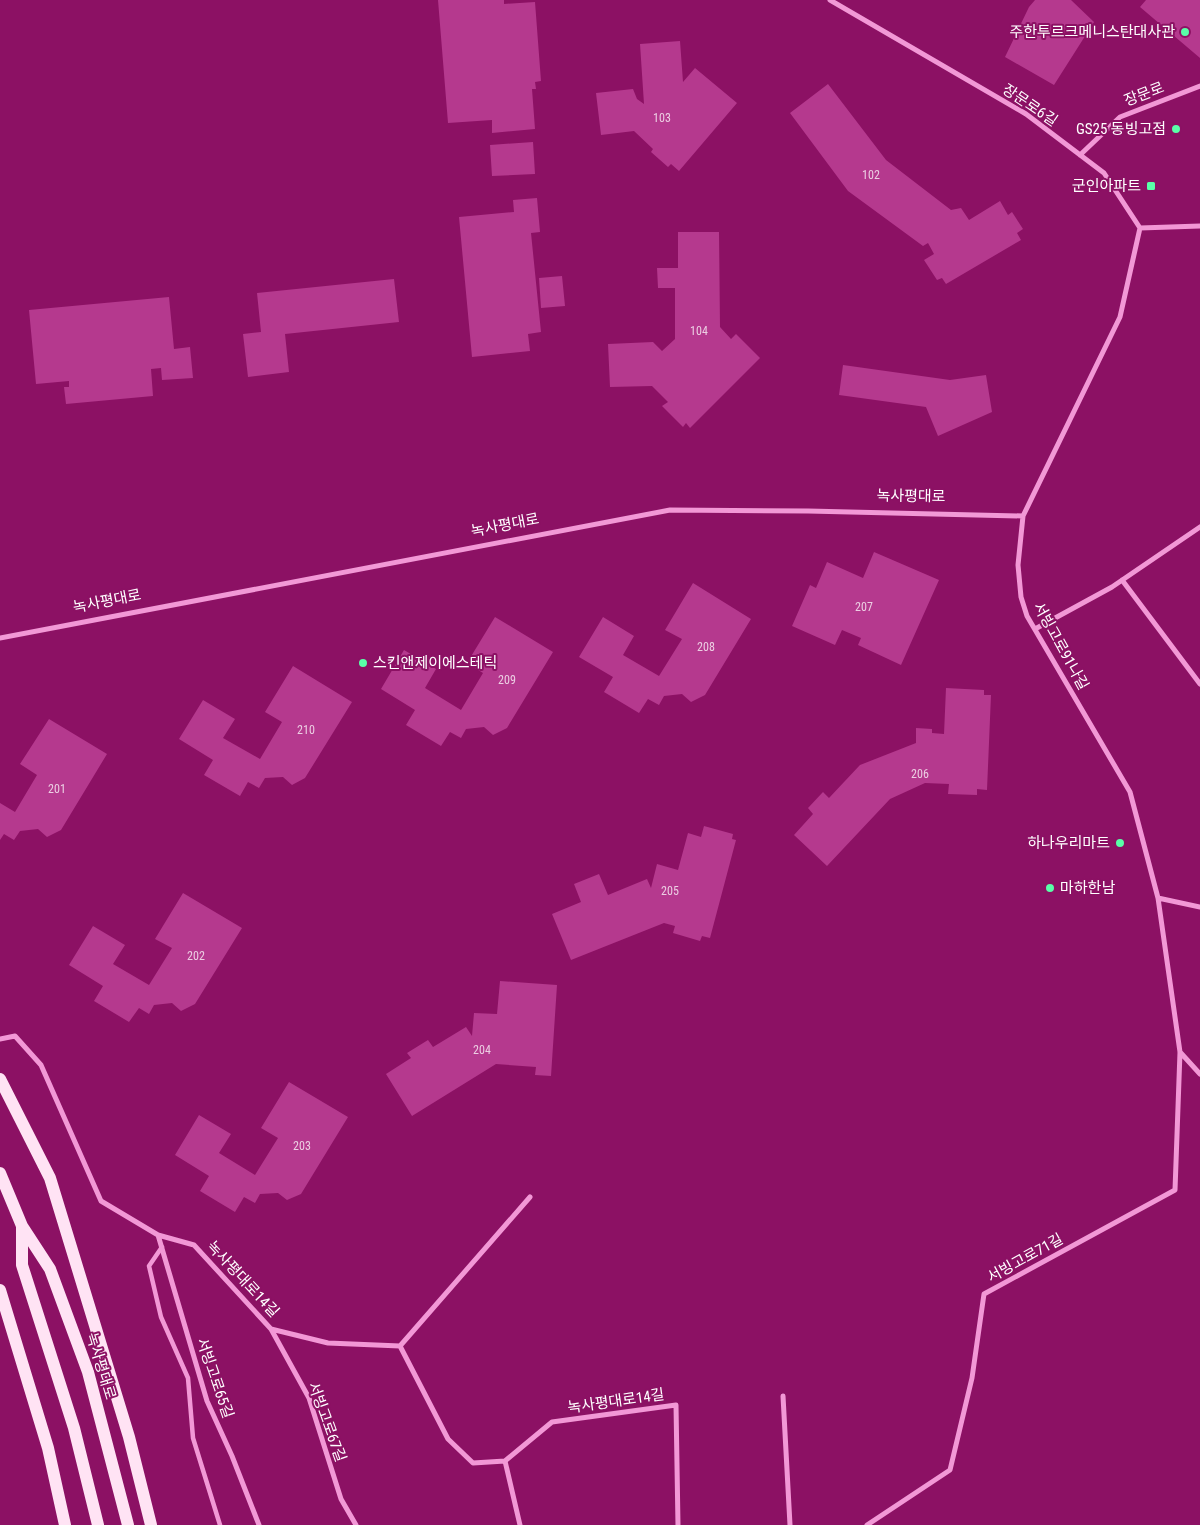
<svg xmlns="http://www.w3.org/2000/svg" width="1200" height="1525" viewBox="0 0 1200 1525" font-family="'Roboto Condensed','Noto Sans KR',sans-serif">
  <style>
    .building { fill: #b5398e }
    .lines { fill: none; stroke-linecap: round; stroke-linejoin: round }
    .pedestrian { stroke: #f298d6; stroke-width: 4.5 }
    .minor { stroke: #f298d6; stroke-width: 5 }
    .primary { stroke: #ffe3f4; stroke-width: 12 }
    .poi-dot { fill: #59ffa8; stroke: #8c1164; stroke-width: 2 }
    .labels { text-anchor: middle; stroke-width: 4; stroke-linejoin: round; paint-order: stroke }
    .number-label { font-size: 12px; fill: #eccee3 }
    .poi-label { font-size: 15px; fill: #fff; stroke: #8c1164; text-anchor: end }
    .street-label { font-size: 15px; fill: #fff; stroke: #8c1164 }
  </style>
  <rect width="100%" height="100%" fill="#8c1164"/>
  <path class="building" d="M438 0H504V4L535 2 541 81 535 82 536 89H532L535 129 492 133V120L448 123Z
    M1035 0H1071L1094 22 1054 85 1005 57 1029 7Z
    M1146 0H1200V58L1140 7Z
    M680 41 683 82 695 68 737 103 679 171 671 164 668 167 651 152 653 149 634 131 601 135 596 93 633 89 637 99 644 104 640 44Z
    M828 84 886 160 951 210 961 208 969 220 1000 201 1008 215 1012 212 1023 229 1017 233 1021 240 946 284 942 278 937 280 924 260 934 254 928 243 923 246 848 191 790 113Z
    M533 142 535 174 492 176 490 145Z
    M537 198 540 232 531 233 541 332 528 334 530 351 472 357 459 217 514 212 513 200Z
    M678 232H719L720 327 731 339 736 334 760 358 690 428 686 423 683 427 662 406 668 402 652 386 610 387 608 344 653 342 662 351 675 339V288H658L657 268H678Z
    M562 276 565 306 541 308 539 278Z
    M394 279 399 322 285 334 289 372 248 377 243 334 261 332 257 293Z
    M169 297 174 349 190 347 193 378 162 380 161 368 151 369 153 396 66 404 64 387H69V381L36 384 29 310Z
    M843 365 950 380 986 375 992 412 938 436 926 407 839 395Z
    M874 552 939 580 901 665 858 645 861 638 842 630 835 645 792 626 810 585 816 588 827 562 863 578Z
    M693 583 751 619 705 695 691 702 682 694 664 696 659 705 648 699 639 713 604 692 613 677 579 657 603 617 634 636 623 655 659 676 682 639 665 630Z
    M495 617 553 652 507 728 493 735 484 727 466 729 461 738 450 732 441 746 406 725 415 710 381 689 404 650 436 669 425 688 461 710 483 673 467 663Z
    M293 666 352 702 305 778 292 785 283 777 265 778 259 788 248 782 240 796 204 775 213 760 179 739 203 700 235 719 223 738 260 759 282 722 265 712Z
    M946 688 984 690V695H991L987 790 977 789V795L948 794 949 784 925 783 890 799 827 866 794 835 813 814 808 808 823 792 829 798 860 765 916 743V728L932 729V733L944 734Z
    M49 719 107 754 61 830 47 837 38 829 20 831 14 840 4 834 0 840V803L15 812 37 775 20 764Z
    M704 826 733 834 732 839 736 840 710 938 702 936 700 941 673 933 675 926 664 923 571 960 552 914 581 902 574 884 599 874 608 895 647 879 651 888 657 864 678 870 688 833 701 837Z
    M183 893 242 928 195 1004 181 1011 172 1003 154 1005 149 1014 139 1008 129 1022 94 1001 103 986 69 965 93 926 125 945 113 964 149 985 172 948 155 939Z
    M500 981 557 985 551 1076 535 1075 536 1067 496 1064 412 1116 386 1074 411 1058 407 1053 428 1040 433 1047 466 1027 472 1036 474 1013 497 1014Z
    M289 1082 348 1117 301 1194 287 1200 278 1193 260 1194 255 1203 244 1197 235 1212 200 1191 209 1176 175 1155 199 1115 231 1134 219 1153 255 1175 278 1138 261 1128Z"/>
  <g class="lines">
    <path class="pedestrian" d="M162 1247 149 1266 161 1317 188 1378 193 1438 220 1525"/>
    <path class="minor" d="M830 0 1026 114 1104 173 1140 228 1200 226
      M1080 155 1120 117 1200 86
      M1122 580 1200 684
      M1035 629 1112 587 1200 527
      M0 638 670 510 808 511 1023 516
      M1158 898 1200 907
      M0 1039 15 1036 41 1065 101 1201 158 1235 194 1245 271 1329 328 1343 400 1346 530 1197
      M1180 1052 1200 1074
      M158 1235 207 1401 232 1456 259 1525
      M271 1329 309 1398 341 1499 356 1525
      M400 1346 448 1439 473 1463 505 1461 552 1422 676 1405 678 1525
      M783 1396 790 1525
      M505 1461 520 1525
      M867 1525 950 1470 972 1378 984 1294 1175 1190 1180 1052 1158 898 1130 792 1027 616 1021 597 1018 565 1023 516 1120 317 1140 228"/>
    <path class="primary" d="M0 1079 50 1178 129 1437 151 1525
      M0 1173 22 1226 50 1269 88 1372 128 1525
      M22 1226V1265L74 1428 98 1525
      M0 1290 48 1448 65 1525"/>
  </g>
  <g class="poi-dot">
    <circle cx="1185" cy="32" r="5"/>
    <circle cx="1176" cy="129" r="5"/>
    <rect x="1146" y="181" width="10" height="10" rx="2.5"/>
    <circle cx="363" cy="663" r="5"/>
    <circle cx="1120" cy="843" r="5"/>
    <circle cx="1050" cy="888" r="5"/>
  </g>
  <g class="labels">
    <g class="number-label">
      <text x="662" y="122">103</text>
      <text x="871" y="179">102</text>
      <text x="699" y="335">104</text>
      <text x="864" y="611">207</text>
      <text x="706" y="651">208</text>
      <text x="507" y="684">209</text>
      <text x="306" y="734">210</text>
      <text x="920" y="778">206</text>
      <text x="57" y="793">201</text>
      <text x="670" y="895">205</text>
      <text x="196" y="960">202</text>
      <text x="482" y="1054">204</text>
      <text x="302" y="1150">203</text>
    </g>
    <g class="poi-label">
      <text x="1175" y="37">주한투르크메니스탄대사관</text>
      <text x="1166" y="134">GS25 동빙고점</text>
      <text x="1141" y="191">군인아파트</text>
      <text x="373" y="668" text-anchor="start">스킨앤제이에스테틱</text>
      <text x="1110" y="848">하나우리마트</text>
      <text x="1060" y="893" text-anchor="start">마하한남</text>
    </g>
    <g class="street-label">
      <text transform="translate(1144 94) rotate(-21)" y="5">장문로</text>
      <text transform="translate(1030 105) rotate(34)" y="5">장문로6길</text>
      <text transform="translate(911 496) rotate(1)" y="5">녹사평대로</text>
      <text transform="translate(505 525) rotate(-11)" y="5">녹사평대로</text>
      <text transform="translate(107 601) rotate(-11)" y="5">녹사평대로</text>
      <text transform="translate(1061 646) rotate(61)" y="5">서빙고로91나길</text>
      <text transform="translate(1025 1258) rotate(-29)" y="5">서빙고로71길</text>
      <text transform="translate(243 1279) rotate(47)" y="5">녹사평대로14길</text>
      <text transform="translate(101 1366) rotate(73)" y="5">녹사평대로</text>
      <text transform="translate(215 1378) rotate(71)" y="5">서빙고로65길</text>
      <text transform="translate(616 1401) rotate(-8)" y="5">녹사평대로14길</text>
      <text transform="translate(327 1422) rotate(70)" y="5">서빙고로67길</text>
    </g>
  </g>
</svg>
